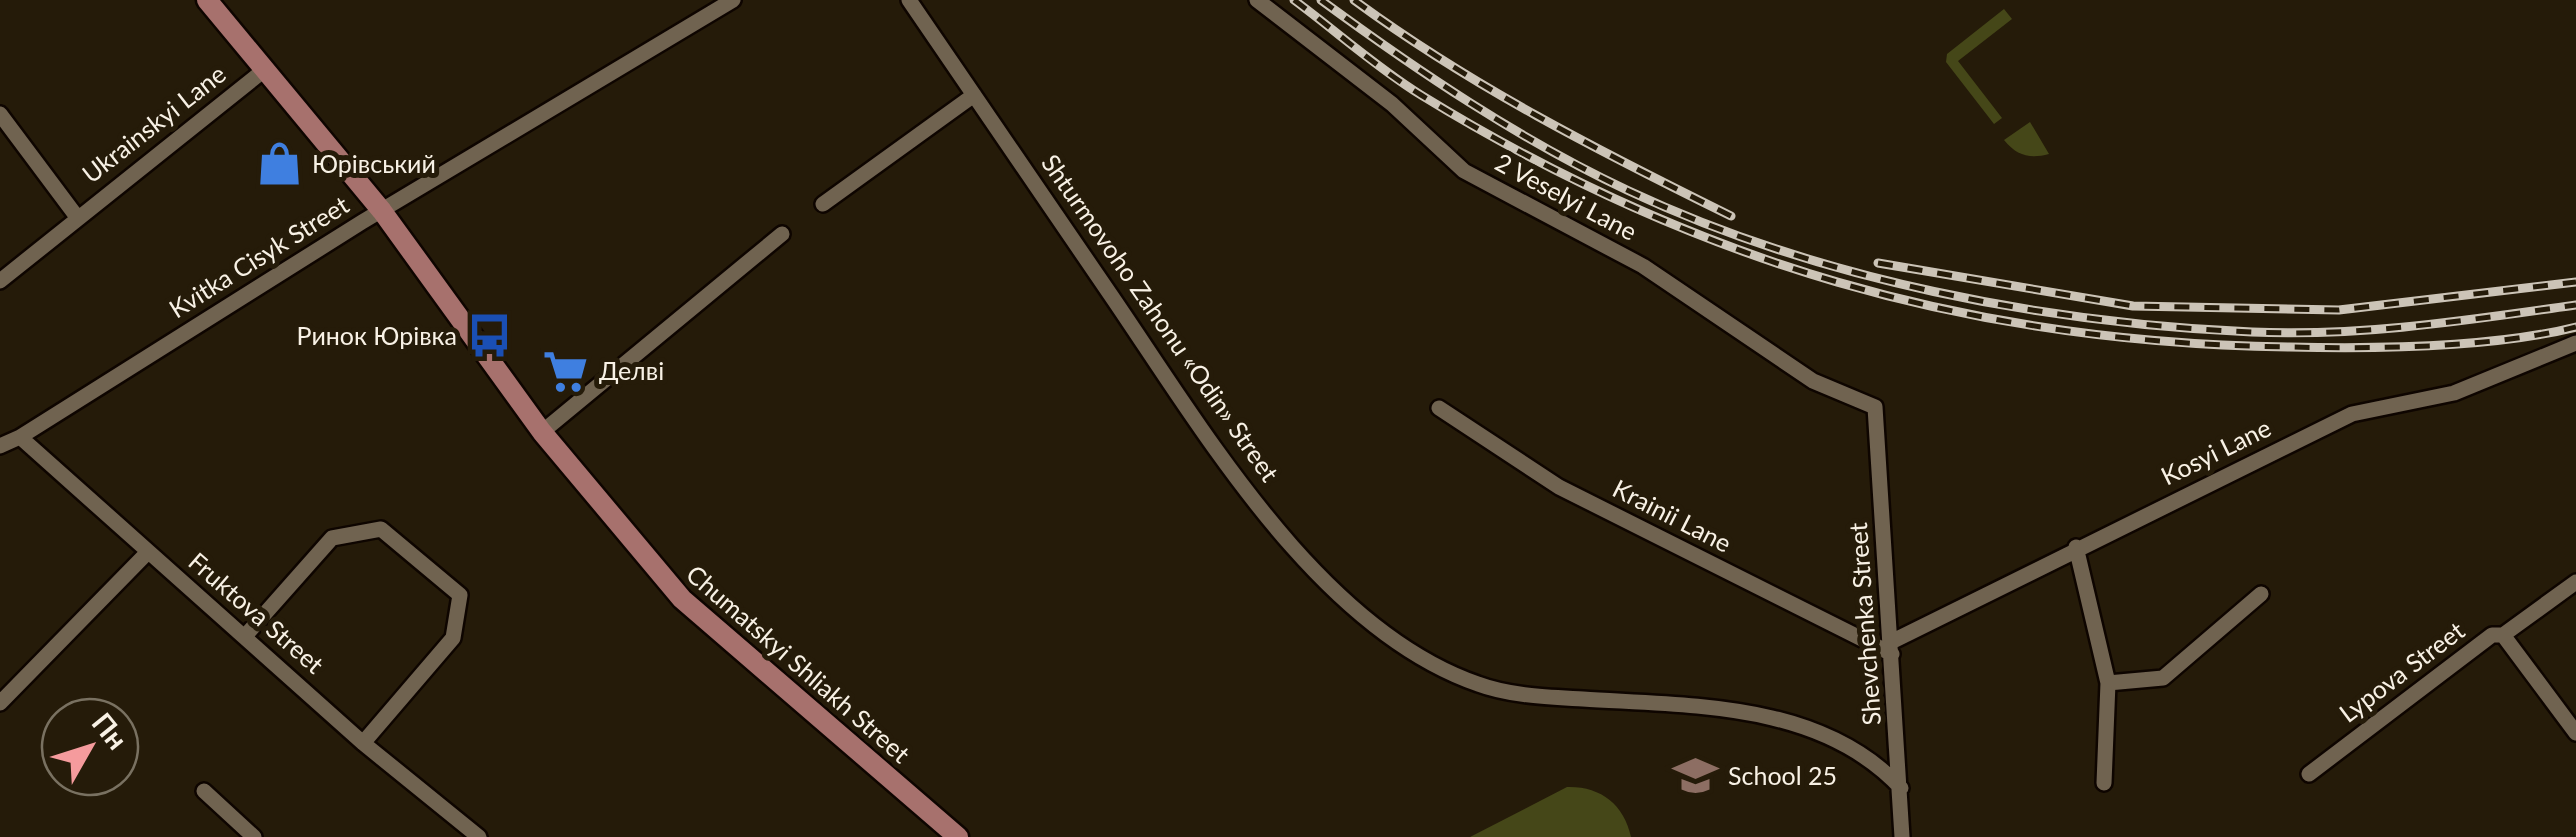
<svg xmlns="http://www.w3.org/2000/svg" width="2576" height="837" viewBox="0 0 2576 837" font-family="Lato,sans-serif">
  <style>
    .green { fill: #454718 }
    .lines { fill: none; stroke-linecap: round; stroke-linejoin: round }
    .minor-casing { stroke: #0e0500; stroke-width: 20 }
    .major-casing { stroke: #0e0500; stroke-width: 25 }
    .minor { stroke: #706350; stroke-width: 15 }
    .major { stroke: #a7716d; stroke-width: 20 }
    .rail-casing { stroke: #ccc4b7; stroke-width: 9 }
    .rail { stroke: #251b09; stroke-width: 5; stroke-dasharray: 15; stroke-linecap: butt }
    .labels { text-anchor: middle; stroke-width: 10; stroke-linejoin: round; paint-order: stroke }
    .street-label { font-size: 25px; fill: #f8f1e5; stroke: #251b09 }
    .poi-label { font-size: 25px; fill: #f8f1e5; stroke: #251b09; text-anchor: start }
  </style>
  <rect width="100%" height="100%" fill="#251b09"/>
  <path class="green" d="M2004 9 2012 19 1958 61 2002 118 1994 124 1946 62 1947 54Z
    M2030 122 2049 154C2030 159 2017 156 2004 140Z
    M1567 787C1600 786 1624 804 1631 837H1470Z"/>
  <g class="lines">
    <defs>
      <path id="minor" d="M909 0C976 98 1043 196 1110 294 1202 428 1318 629 1478 684 1510 696 1549 697 1583 699 1693 706 1821 702 1901 788
        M1257 0 1392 104 1464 171 1643 266 1813 381 1875 407 1902 837
        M0 114 77 217
        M823 204 974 95
        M0 281 263 71
        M1439 408 1559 487 1892 654
        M542 432 782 234
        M20 437 362 222 733 0
        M0 446 20 437 363 743 479 837
        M2076 547 2108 683 2104 783
        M246 635 332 538 381 529 460 595 453 638 363 743
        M2503 635 2576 733
        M1891 642 2352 414 2454 393 2576 343
        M2108 683 2163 678 2261 594
        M0 703 147 553
        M2309 774 2492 635H2503L2576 582
        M204 791 254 837"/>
      <path id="major" d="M207 0 382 211 542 432 682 599 958 837"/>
    </defs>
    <use href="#minor" class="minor-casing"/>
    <use href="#major" class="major-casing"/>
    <use href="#minor" class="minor"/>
    <use href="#major" class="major"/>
    <defs>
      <path id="rail" d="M1294 0C1336 31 1377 68 1421 95 1693 262 1970 343 2290 347 2377 349 2492 348 2576 327
        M1321 0C1418 71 1520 140 1629 191 1819 280 2044 323 2252 332 2361 337 2469 320 2576 305
        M1354 0C1471 86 1601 152 1731 216
        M1878 263 2133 306 2339 310 2576 282"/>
    </defs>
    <use href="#rail" class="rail-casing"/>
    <use href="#rail" class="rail"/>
  </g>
  <defs>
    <symbol id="shop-bare" viewBox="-9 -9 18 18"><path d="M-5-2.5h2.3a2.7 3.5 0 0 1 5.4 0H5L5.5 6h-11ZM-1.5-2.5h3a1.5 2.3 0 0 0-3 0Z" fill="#3f7fe0" stroke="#251b09" stroke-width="2.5" paint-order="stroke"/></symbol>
    <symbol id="bus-bare" viewBox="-9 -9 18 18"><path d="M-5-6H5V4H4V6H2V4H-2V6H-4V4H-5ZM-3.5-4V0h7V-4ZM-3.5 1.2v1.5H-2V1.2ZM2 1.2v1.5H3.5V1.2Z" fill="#1a4fb4" stroke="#251b09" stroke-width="2.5" paint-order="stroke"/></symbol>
    <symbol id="supermarket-bare" viewBox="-9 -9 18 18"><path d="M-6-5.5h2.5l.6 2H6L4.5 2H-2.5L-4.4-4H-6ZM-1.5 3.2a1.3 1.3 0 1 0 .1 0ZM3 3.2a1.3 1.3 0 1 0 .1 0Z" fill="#3f7fe0" stroke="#251b09" stroke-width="2.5" paint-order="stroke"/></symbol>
    <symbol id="school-bare" viewBox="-9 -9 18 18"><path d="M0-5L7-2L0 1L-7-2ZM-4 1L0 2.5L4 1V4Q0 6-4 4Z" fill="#8d6e63" stroke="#251b09" stroke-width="2.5" paint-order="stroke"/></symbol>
  </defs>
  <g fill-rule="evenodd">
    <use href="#shop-bare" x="248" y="132" width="63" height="63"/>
    <use href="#bus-bare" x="458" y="304" width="63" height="63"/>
    <use href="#supermarket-bare" x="534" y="340" width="63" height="63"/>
    <use href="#school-bare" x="1664" y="744" width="63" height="63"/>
  </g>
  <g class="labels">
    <g class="street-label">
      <text transform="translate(154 124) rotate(-38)" y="9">Ukrainskyi Lane</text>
      <text transform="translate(1566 197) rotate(28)" y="9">2 Veselyi Lane</text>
      <text transform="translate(259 257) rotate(-32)" y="9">Kvitka Cisyk Street</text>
      <text transform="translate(1160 318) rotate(55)" y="9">Shturmovoho Zahonu «Odin» Street</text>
      <text transform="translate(2216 452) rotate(-26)" y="9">Kosyi Lane</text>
      <text transform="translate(1672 516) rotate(27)" y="9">Krainii Lane</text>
      <text transform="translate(256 613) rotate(41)" y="9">Fruktova Street</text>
      <text transform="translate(1865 624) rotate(-94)" y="9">Shevchenka Street</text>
      <text transform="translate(798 664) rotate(41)" y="9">Chumatskyi Shliakh Street</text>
      <text transform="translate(2402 672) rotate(-37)" y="9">Lypova Street</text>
    </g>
    <g class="poi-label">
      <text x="312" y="173">Юрівський</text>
      <text x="457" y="345" text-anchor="end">Ринок Юрівка</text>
      <text x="599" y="380">Делві</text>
      <text x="1728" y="785">School 25</text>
    </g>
  </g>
  <g transform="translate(90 747) rotate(51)"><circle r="48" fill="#251b09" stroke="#797161" stroke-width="2.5"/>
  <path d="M0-8L18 38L0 25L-18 38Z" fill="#f59b9d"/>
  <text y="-15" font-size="28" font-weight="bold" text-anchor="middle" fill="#f8f1e5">Пн</text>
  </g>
</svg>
